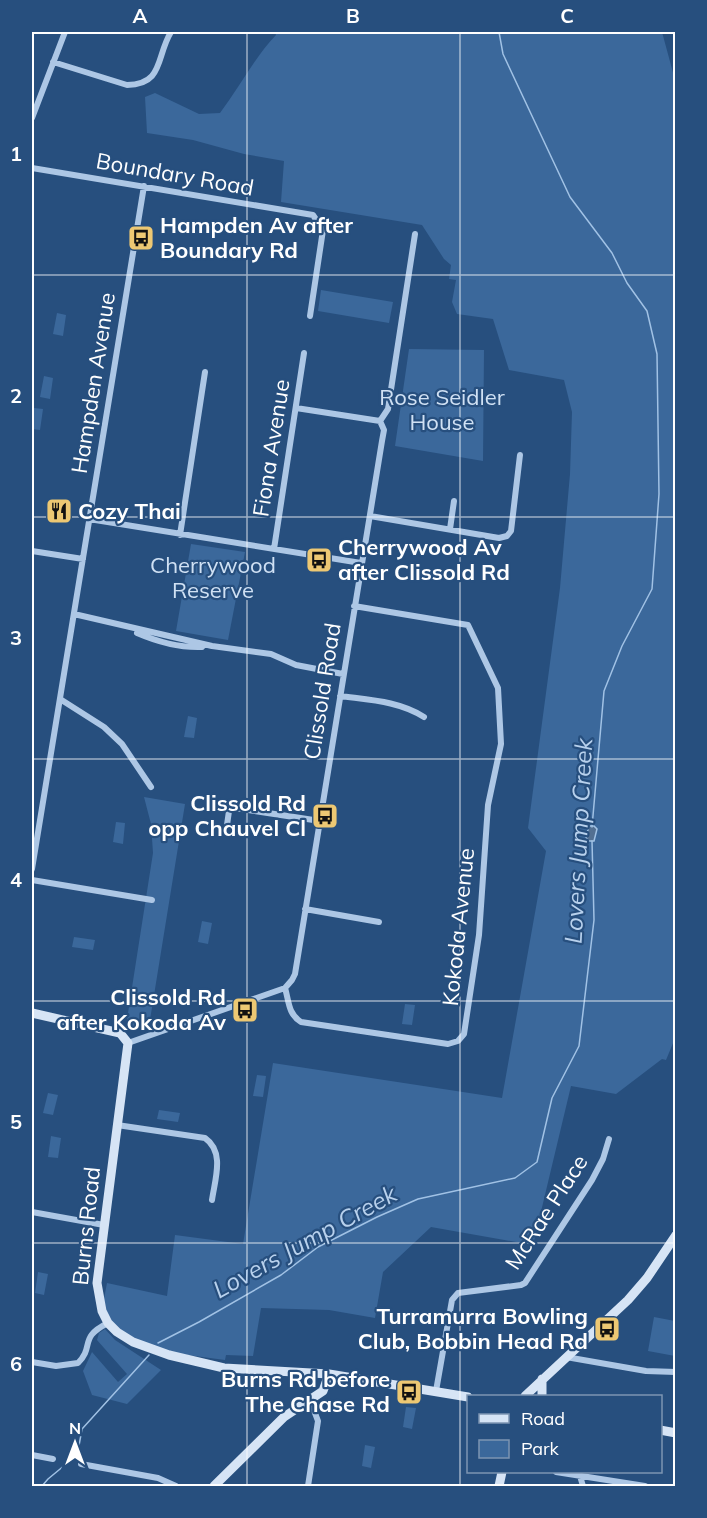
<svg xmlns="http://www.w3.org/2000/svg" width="707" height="1518" viewBox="0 0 707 1518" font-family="Mulish,sans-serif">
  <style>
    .green { fill: #3b689b }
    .water { fill: #537092; stroke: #a1c2e5; stroke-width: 1.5 }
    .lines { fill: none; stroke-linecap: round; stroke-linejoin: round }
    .stream { stroke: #a1c2e5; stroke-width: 1.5 }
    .street { stroke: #adc7e5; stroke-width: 6 }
    .secondary { stroke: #d6e4f5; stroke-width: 9 }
    .grid { fill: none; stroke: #fff; stroke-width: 1.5; stroke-opacity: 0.55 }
    .labels { text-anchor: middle; stroke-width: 4.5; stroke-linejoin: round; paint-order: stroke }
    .street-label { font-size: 22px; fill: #fff; stroke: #274f7e }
    .poi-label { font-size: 22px; font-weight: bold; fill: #fff; stroke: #274f7e; text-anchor: end }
    .park-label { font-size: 22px; fill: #d0e1f4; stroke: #274f7e }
    .water-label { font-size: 24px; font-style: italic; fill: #b8d1ed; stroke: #274f7e }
    .neatline { fill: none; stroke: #fff; stroke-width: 2 }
    .grid-label { font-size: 20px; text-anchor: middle; font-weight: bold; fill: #fff }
  </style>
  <rect width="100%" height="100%" fill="#274f7e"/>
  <path class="green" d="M275 32H662L675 80 676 1036 666 1060 662 1059 616 1094 571 1086 533 1245 431 1227 383 1272 375 1318 329 1310 261 1308 253 1356 226 1355 225 1360 172 1353 130 1338 107 1318 103 1304 107 1283 167 1296 175 1235 243 1244 273 1063 502 1098 546 851 528 828 560 588 570 474 572 412 564 380 509 370 493 319 457 314 452 302 456 280 449 279 451 265 444 259 422 225 281 202 284 161 244 154 193 140 147 133 145 97 155 93 199 114 220 113C239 88 254 58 276 35Z
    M321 290 393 302 389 323 318 311Z
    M57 313 66 315 63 336 53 334Z
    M409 349 484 350 483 461 395 446Z
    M44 376 53 378 50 399 40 397Z
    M34 408 43 409 40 430 32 429Z
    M191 544 245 552 228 640 176 631Z
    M188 716 197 718 194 738 184 737Z
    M144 797 185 804 149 1026H126L153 853 151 824Z
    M116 822 125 823 123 844 113 842Z
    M202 921 212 923 208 944 198 942Z
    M74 937 95 940 93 950 72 947Z
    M405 1004 415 1005 412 1025 402 1024Z
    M257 1075 266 1076 263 1097 253 1096Z
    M48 1093 58 1095 53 1115 43 1113Z
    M159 1110 180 1113 178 1122 157 1119Z
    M51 1136 61 1138 58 1158 48 1157Z
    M38 1272 48 1274 44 1295 35 1293Z
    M654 1317 675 1321V1356L648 1351Z
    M105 1329 115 1340 161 1370 127 1404 92 1395 83 1371 92 1352 118 1382 127 1374 97 1340 99 1333Z
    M406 1407 416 1408 412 1429 403 1427Z
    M365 1445 375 1447 371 1468 362 1466Z"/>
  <path class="water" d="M589 826H594L597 829 594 841H588L586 837Z"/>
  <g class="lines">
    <path class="stream" d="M499 32 503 54 570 197 612 253 627 283 647 311 657 354 659 494 652 589 622 646 604 691 592 827
      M158 1343 199 1322 281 1275 318 1247 377 1217 418 1199 515 1178 537 1162 552 1098 579 1046 594 920 592 841
      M42 1486 48 1479 71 1460 78 1451 82 1429 149 1355"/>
    <path class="street" d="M53 62 127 85C164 85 156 56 171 32
      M32 118 65 32
      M32 168 313 215 323 230 310 316
      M296 408 380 421
      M370 516 499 538 507 536 511 531 520 455
      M89 519 361 563
      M450 529 454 501
      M180 535 205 372
      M274 549 304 353
      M32 551 83 559
      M74 614 212 646 271 654 296 665 343 674
      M137 633C158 642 178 648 202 647
      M340 696C369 700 399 701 424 717
      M60 699 104 727 122 744 151 787
      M227 825 229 811 235 808 320 821
      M32 869 144 186
      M32 880 152 900
      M305 909 379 922
      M285 988C289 1001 288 1014 301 1022L448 1044 458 1041 464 1034 479 935 488 805 501 744 498 688 468 625 354 606
      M128 1043 285 988 292 980 295 974 382 441 384 430 380 421 388 409 415 234
      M117 1125 205 1138C225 1152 215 1179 212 1200
      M32 1212 104 1225
      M566 1357 646 1371 676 1372
      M32 1362 56 1366 78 1363C95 1346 78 1338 108 1323
      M436 1391 452 1300 458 1293 521 1285 525 1283 592 1180 603 1159 609 1139
      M32 1455 53 1459
      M81 1464 158 1478 176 1486
      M556 1472 645 1486
      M580 1476 583 1486
      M308 1486 318 1421 310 1400"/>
    <path class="secondary" d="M32 1013 120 1033 128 1043 97 1283 102 1311 108 1323 117 1332 133 1342 169 1355 224 1368 329 1374 468 1397
      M525 1396 628 1300 647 1278 676 1235
      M542 1396V1379
      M660 1430 676 1433
      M214 1486 284 1417 323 1391 329 1374
      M499 1486 502 1472"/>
  </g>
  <path class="grid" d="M247 32V1486M460 32V1486M32 275H676M32 517H676M32 759H676M32 1001H676M32 1243H676"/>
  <defs>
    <symbol id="bus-square" viewBox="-11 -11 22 22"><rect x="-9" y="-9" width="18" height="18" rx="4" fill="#edc873" stroke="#274f7e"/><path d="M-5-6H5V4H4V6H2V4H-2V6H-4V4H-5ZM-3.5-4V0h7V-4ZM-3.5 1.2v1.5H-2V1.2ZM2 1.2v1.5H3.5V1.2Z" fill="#111"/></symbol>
    <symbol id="restaurant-square" viewBox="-11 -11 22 22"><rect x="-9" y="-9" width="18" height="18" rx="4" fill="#edc873" stroke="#274f7e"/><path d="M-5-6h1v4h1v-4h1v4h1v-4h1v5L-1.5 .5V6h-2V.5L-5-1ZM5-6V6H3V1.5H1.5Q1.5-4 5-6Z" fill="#111"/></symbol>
  </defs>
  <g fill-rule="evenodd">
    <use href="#bus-square" x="126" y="223" width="30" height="30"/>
    <use href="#restaurant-square" x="44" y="496" width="30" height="30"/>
    <use href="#bus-square" x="304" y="545" width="30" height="30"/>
    <use href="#bus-square" x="310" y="801" width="30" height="30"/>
    <use href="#bus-square" x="230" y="995" width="30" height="30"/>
    <use href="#bus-square" x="592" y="1314" width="30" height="30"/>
    <use href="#bus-square" x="394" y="1377" width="30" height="30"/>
  </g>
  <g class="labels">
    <g class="street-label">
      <text transform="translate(175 174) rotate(10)" y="8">Boundary Road</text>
      <text transform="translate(93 383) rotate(-81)" y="8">Hampden Avenue</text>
      <text transform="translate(271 448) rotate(-81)" y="8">Fiona Avenue</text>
      <text transform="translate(322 691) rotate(-81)" y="8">Clissold Road</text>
      <text transform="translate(458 927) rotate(-84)" y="8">Kokoda Avenue</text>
      <text transform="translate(546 1212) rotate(-57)" y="8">McRae Place</text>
      <text transform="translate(86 1226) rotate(-84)" y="8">Burns Road</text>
    </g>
    <g class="poi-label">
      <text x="160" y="233" text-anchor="start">Hampden Av after<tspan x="160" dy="25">Boundary Rd</tspan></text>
      <text x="78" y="519" text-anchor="start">Cozy Thai</text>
      <text x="338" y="555" text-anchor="start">Cherrywood Av<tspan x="338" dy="25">after Clissold Rd</tspan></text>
      <text x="306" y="811">Clissold Rd<tspan x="306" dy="25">opp Chauvel Cl</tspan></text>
      <text x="226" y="1005">Clissold Rd<tspan x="226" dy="25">after Kokoda Av</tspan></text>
      <text x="588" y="1324">Turramurra Bowling<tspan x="588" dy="25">Club, Bobbin Head Rd</tspan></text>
      <text x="390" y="1387">Burns Rd before<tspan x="390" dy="25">The Chase Rd</tspan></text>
    </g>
    <g class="park-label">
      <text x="442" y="405">Rose Seidler<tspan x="442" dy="25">House</tspan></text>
      <text x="213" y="573">Cherrywood<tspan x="213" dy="25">Reserve</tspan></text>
    </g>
    <g class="water-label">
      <text transform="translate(579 841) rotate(-87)" y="8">Lovers Jump Creek</text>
      <text transform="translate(305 1242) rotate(-29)" y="8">Lovers Jump Creek</text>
    </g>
  </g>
  <rect width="707" height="1518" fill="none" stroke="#274f7e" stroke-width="66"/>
  <rect x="467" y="1395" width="195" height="78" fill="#274f7e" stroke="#7d95b2" stroke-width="1.5"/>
  <rect x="479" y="1414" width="30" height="9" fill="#d6e4f5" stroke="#7d95b2" stroke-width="1.5"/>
  <text x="521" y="1425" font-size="18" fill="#ffffff">Road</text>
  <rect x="479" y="1440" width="30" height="18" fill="#3b689b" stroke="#7d95b2" stroke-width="1.5"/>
  <text x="521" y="1455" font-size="18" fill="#ffffff">Park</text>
  <g transform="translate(75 1443)" stroke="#274f7e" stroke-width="4.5" paint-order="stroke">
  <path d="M0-4.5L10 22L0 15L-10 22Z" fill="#ffffff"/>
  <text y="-9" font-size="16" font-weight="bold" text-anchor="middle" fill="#ffffff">N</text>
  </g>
  <rect x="33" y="33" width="641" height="1452" class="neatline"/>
  <g class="grid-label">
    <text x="140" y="23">A</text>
    <text x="353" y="23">B</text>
    <text x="567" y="23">C</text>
    <text x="16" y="161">1</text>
    <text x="16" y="403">2</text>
    <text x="16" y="645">3</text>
    <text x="16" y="887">4</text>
    <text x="16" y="1129">5</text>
    <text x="16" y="1371">6</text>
  </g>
</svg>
